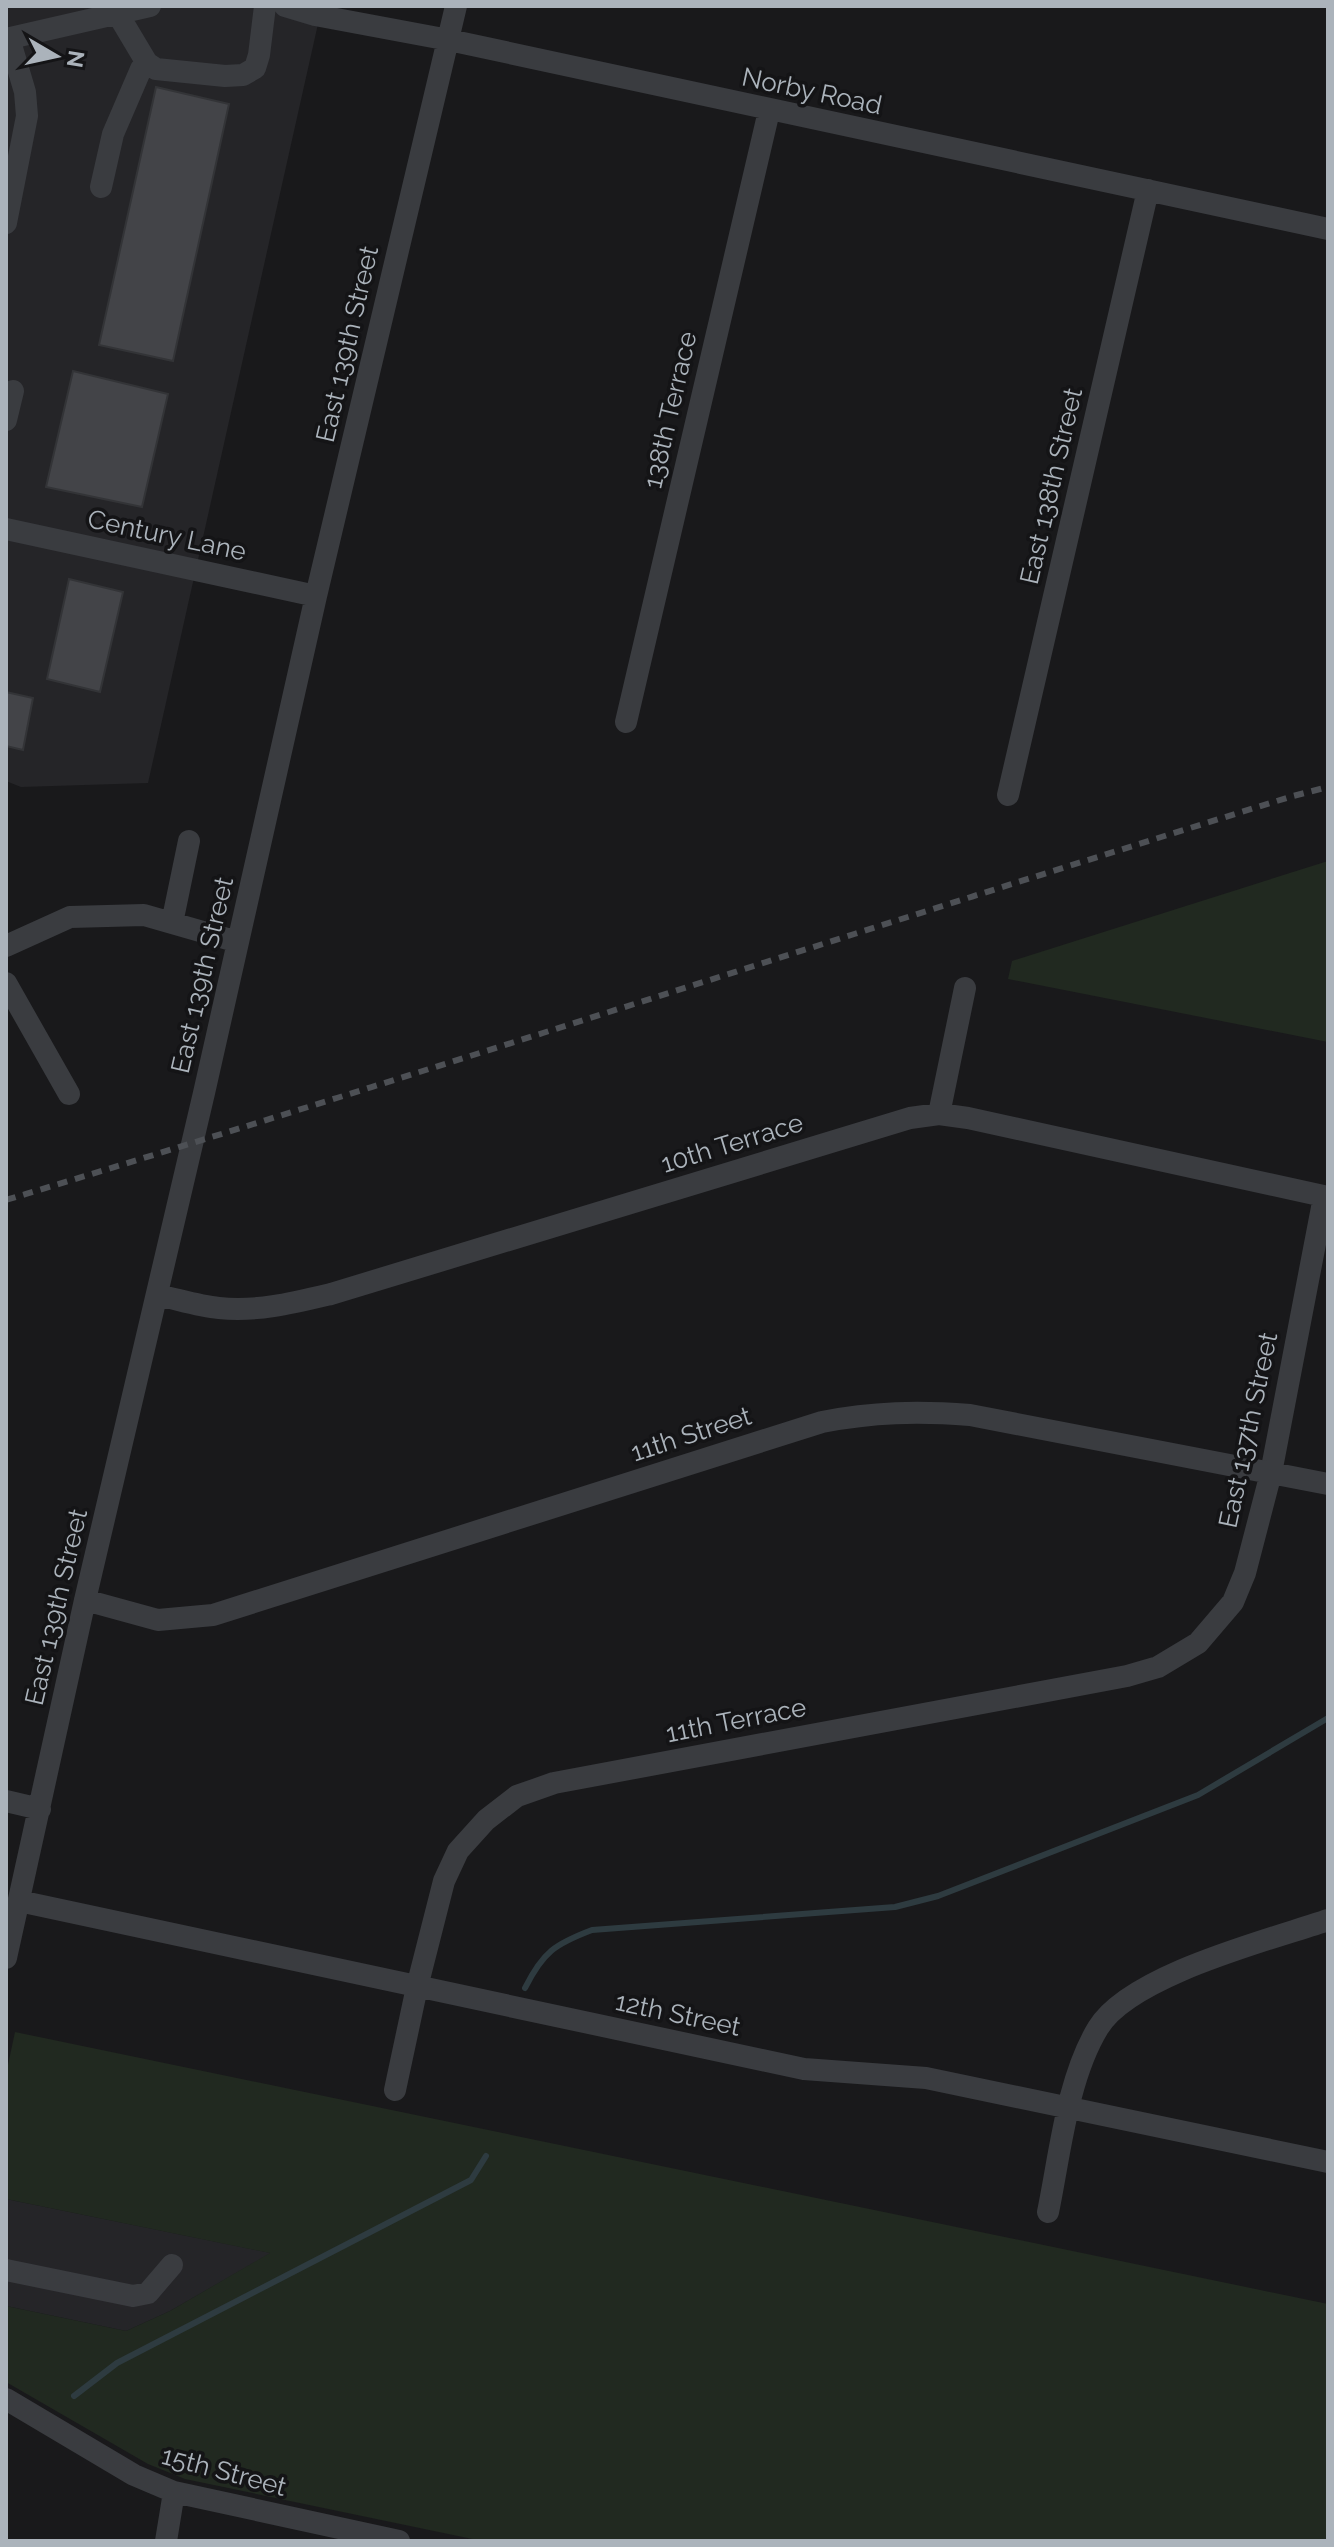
<svg xmlns="http://www.w3.org/2000/svg" width="1334" height="2547" viewBox="0 0 1334 2547" font-family="Raleway,sans-serif">
  <style>
    .built { fill: #252528 }
    .green { fill: #212920 }
    .lines { fill: none; stroke-linecap: round; stroke-linejoin: round }
    .stream { stroke: #2e3b40; stroke-width: 6 }
    .building { fill: #434448; stroke: #333437; stroke-width: 2 }
    .minor { stroke: #3a3c40; stroke-width: 22 }
    .rail { stroke: #4d5055; stroke-width: 6; stroke-dasharray: 10 8; stroke-linecap: butt }
    .labels { text-anchor: middle; stroke-width: 7; stroke-linejoin: round; paint-order: stroke }
    .street-label { font-size: 26px; fill: #abb3bb; stroke: #141416 }
  </style>
  <rect width="100%" height="100%" fill="#19191b"/>
  <path class="built" d="M6 6H322L148 783 21 787 6 781Z
    M6 2199 271 2253 170 2311 126 2331 6 2306Z"/>
  <path class="green" d="M1328 861V1042L1008 979 1012 961Z
    M15 2032 1328 2304V2541H482L185 2479 148 2464 6 2382V2306L126 2331 170 2311 270 2253 6 2199V2074Z"/>
  <g class="lines">
    <path class="stream" d="M525 1988C543 1952 555 1944 592 1930L895 1907 938 1896 1198 1795 1328 1718
      M74 2396 117 2363 471 2180 486 2156"/>
  </g>
  <path class="building" d="M156 87 229 104 173 361 99 345Z
    M73 371 168 394 142 507 46 487Z
    M69 579 123 592 100 692 47 679Z
    M6 692 33 698 23 750 6 746Z"/>
  <g class="lines">
    <path class="minor" d="M113 6 147 63 156 69 225 76 243 75 255 68 259 55 265 6
      M285 6 315 15 449 40 1328 229
      M6 39 150 6
      M101 187 113 134 141 69 147 63
      M6 223 27 116 25 92 9 38
      M6 420 13 391
      M6 529 316 596
      M626 722 769 111
      M1008 795 1148 190
      M172 923 189 841
      M6 946 70 917 144 915 238 942
      M6 983 69 1094
      M939 1114 965 988
      M157 1295C177 1299 198 1306 219 1308 257 1312 293 1303 331 1294L910 1118 939 1114 968 1118 1328 1197
      M85 1600 158 1620 213 1615 822 1422C873 1412 918 1411 970 1415L1328 1484
      M6 1801 40 1809
      M19 1901 804 2069 926 2078 1328 2162
      M6 1958 85 1600 204 1093 316 596 456 6
      M395 2090 417 1987 444 1881 458 1851 486 1820 517 1796 554 1783 1127 1676 1158 1667 1198 1643 1233 1602 1245 1573 1271 1473 1324 1197
      M1048 2212C1060 2154 1067 2079 1098 2028 1130 1975 1269 1940 1328 1920
      M6 2270 133 2296 148 2293 172 2265
      M6 2399 134 2475 174 2492 399 2541
      M166 2541 174 2492"/>
    <path class="rail" d="M6 1200C436 1070 863 929 1293 796L1328 787"/>
  </g>
  <g class="labels">
    <g class="street-label">
      <text transform="translate(812 91) rotate(12)" y="9">Norby Road</text>
      <text transform="translate(347 344) rotate(-77)" y="9">East 139th Street</text>
      <text transform="translate(670 410) rotate(-77)" y="9">138th Terrace</text>
      <text transform="translate(1051 486) rotate(-77)" y="9">East 138th Street</text>
      <text transform="translate(167 535) rotate(12)" y="9">Century Lane</text>
      <text transform="translate(202 975) rotate(-77)" y="9">East 139th Street</text>
      <text transform="translate(732 1143) rotate(-17)" y="9">10th Terrace</text>
      <text transform="translate(1248 1430) rotate(-78)" y="9">East 137th Street</text>
      <text transform="translate(691 1434) rotate(-18)" y="9">11th Street</text>
      <text transform="translate(56 1607) rotate(-77)" y="9">East 139th Street</text>
      <text transform="translate(736 1720) rotate(-11)" y="9">11th Terrace</text>
      <text transform="translate(678 2014) rotate(12)" y="9">12th Street</text>
      <text transform="translate(224 2471) rotate(15)" y="9">15th Street</text>
    </g>
  </g>
  <rect width="1334" height="2547" fill="none" stroke="#abb3bb" stroke-width="16"/>
  <g transform="translate(56 56) rotate(99)" stroke="#141416" stroke-width="6" paint-order="stroke">
  <path d="M0-6L14 30L0 20L-14 30Z" fill="#abb3bb"/>
  <text y="-12" font-size="22" font-weight="bold" text-anchor="middle" fill="#abb3bb">N</text>
  </g>
</svg>
